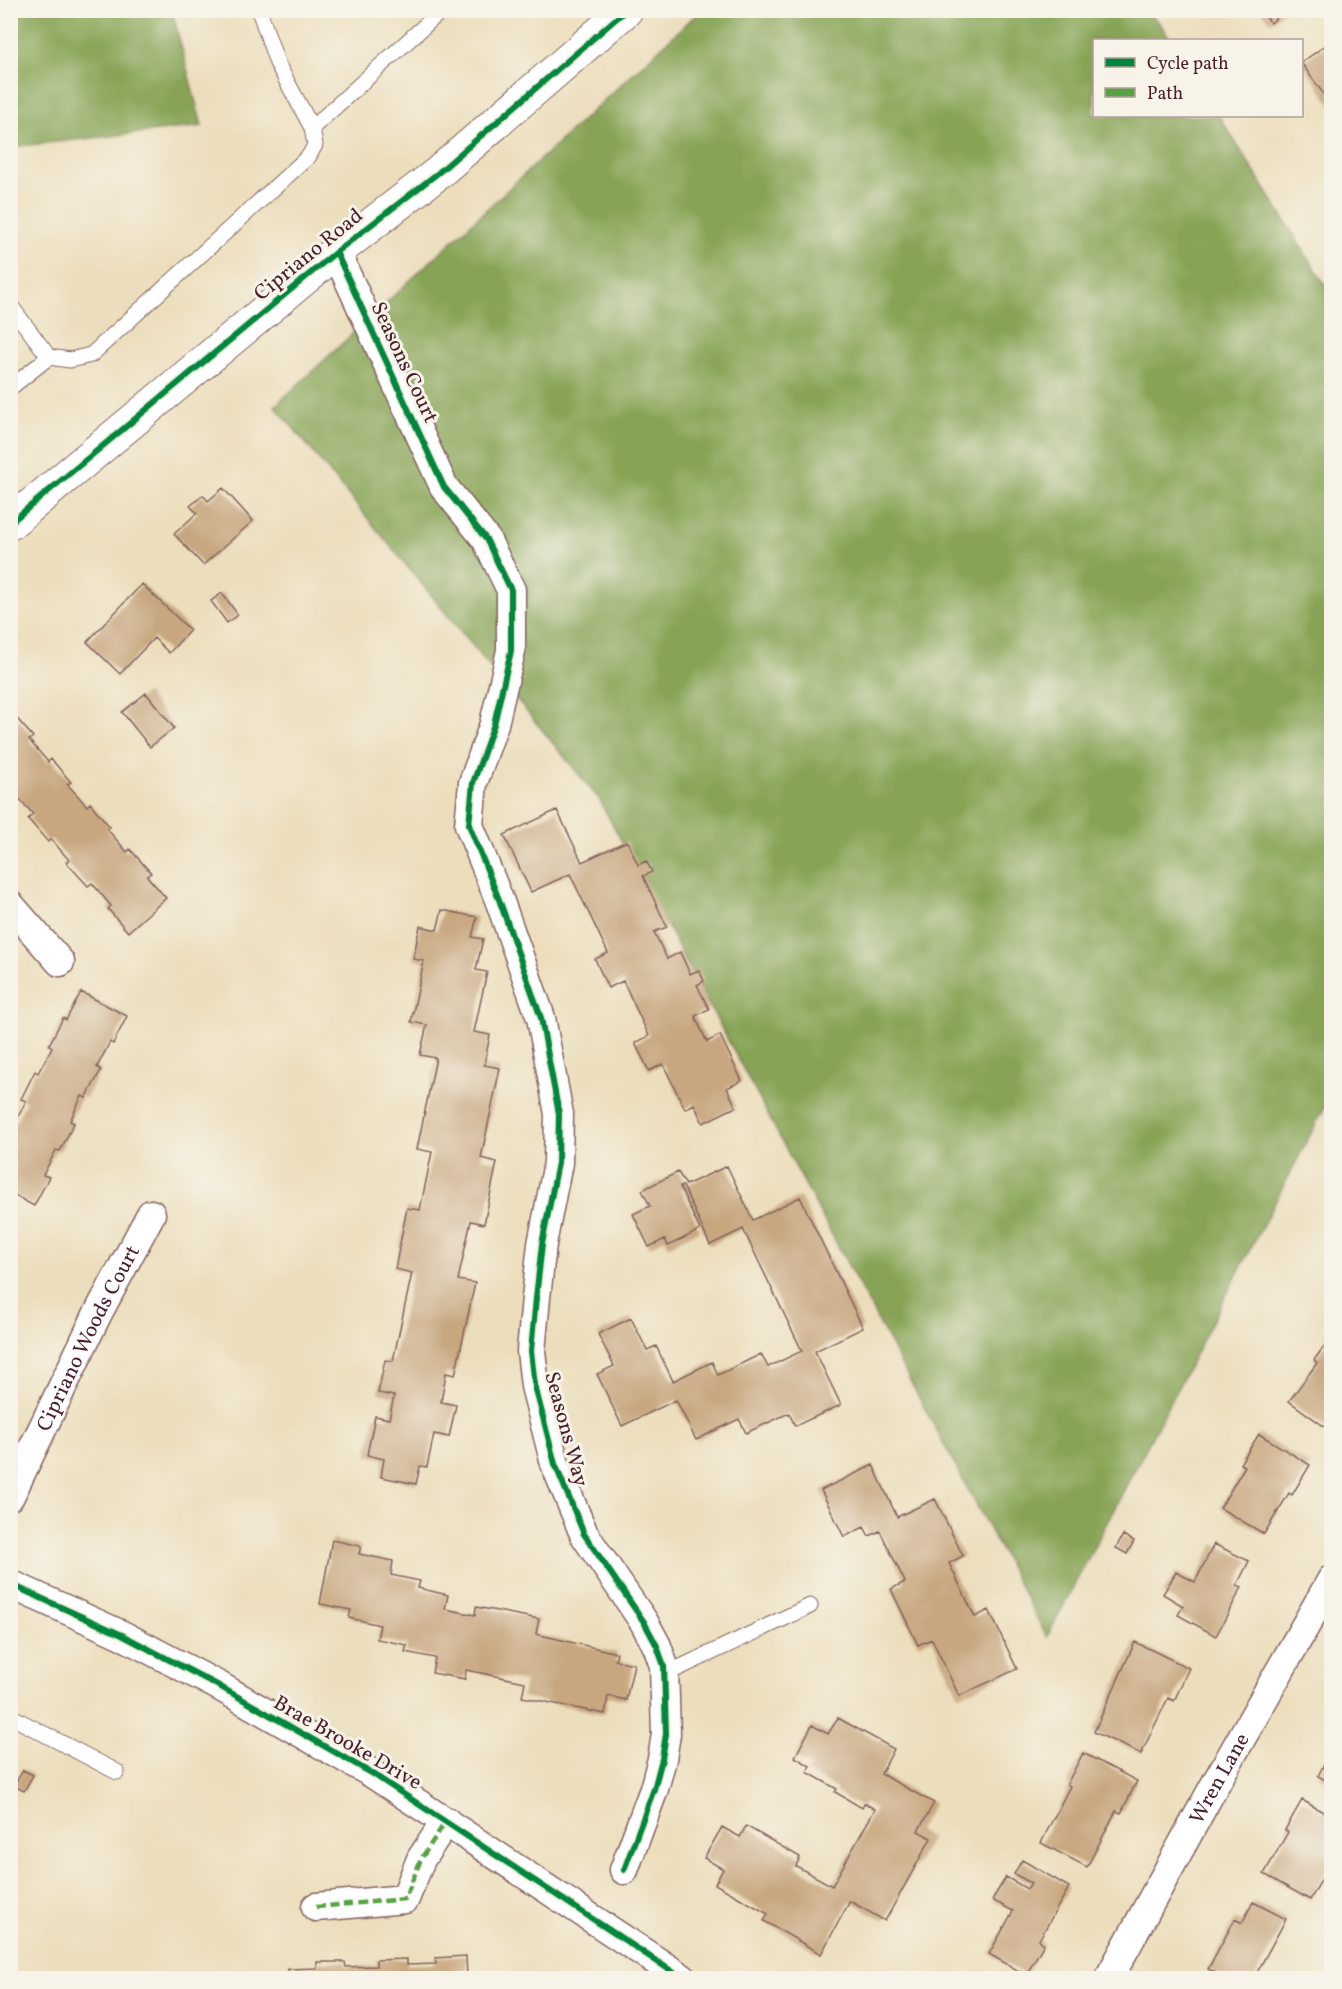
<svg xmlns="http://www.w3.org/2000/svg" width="1342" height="1989" viewBox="0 0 1342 1989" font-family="Vollkorn,serif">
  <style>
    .forest { fill: #87a457; stroke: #686241; stroke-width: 1.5 }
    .building { fill: #c8a780 }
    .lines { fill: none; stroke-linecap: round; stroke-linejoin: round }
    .lane-casing { stroke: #83625e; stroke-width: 17 }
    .street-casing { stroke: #83625e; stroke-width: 31 }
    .secondary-casing { stroke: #83625e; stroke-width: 35 }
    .lane { stroke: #fff; stroke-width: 15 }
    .street { stroke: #fff; stroke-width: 28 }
    .secondary { stroke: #fff; stroke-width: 33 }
    .quiet { stroke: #56a243; stroke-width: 4.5; stroke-dasharray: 9 4.5; stroke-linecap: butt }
    .cycleway-casing { stroke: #f7f3e8; stroke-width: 10 }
    .cycleway { stroke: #00873e; stroke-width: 6 }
    .labels { text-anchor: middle; stroke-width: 6; stroke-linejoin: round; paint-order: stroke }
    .street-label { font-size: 21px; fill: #4a1f2b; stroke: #f7f3e8 }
  </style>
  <rect width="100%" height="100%" fill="#f7f3e8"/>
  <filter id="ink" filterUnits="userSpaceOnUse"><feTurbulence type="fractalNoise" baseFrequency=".0167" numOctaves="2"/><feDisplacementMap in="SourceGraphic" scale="12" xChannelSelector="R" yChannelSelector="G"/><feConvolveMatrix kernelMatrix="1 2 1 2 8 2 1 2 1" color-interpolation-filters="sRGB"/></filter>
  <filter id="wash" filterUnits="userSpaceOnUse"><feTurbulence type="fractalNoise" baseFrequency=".008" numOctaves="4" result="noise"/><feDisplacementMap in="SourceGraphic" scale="24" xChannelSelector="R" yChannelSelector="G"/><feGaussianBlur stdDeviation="1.35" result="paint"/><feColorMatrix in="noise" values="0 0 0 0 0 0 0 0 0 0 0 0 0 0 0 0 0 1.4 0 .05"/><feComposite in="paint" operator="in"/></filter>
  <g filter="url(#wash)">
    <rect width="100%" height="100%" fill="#ecdebc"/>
    <path class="forest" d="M10 11H172L202 126 11 147Z
      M700 11H1147L1161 25 1171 40H1094V116H1219L1331 294V1095L1047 1637 599 799 275 406Z"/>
    <g id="blocks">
      <path class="building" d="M1260 10H1285L1271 23Z
        M1332 41V106L1302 64V62Z
        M223 488 253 521 203 565 174 534 197 513 190 506 203 495 208 501Z
        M142 584 190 630 169 653 154 638 120 674 87 642Z
        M222 593 238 615 227 623 211 601Z
        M146 693 174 728 150 747 122 712Z
        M13 714 33 737 29 740 48 762 51 759 71 782 67 784 87 806 90 803 110 827 107 829 127 852 130 849 151 873 147 876 166 898 128 932 108 909 111 906 92 883 88 886 66 862 69 860 51 839 48 842 28 819 33 814 14 793 10 795V716Z
        M557 810 582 862 627 841 638 865 646 861 652 872 643 876 667 927 654 932 667 959 680 952 690 974 699 970 704 981 697 985 709 1009 695 1016 707 1042 720 1035 742 1081 727 1088 736 1107 703 1123 694 1104 685 1109 663 1064 649 1071 635 1043 649 1036 623 981 608 988 595 959 608 953 570 874 531 892 504 835Z
        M442 910 477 917 472 937 483 939 476 970 487 972 474 1032 490 1035 484 1065 500 1068 481 1158 497 1162 484 1224 471 1221 458 1280 475 1283 455 1375 446 1373 441 1402 456 1405 449 1437 434 1434 427 1467 420 1466 416 1484 381 1477 384 1459 367 1455 375 1416 389 1419 394 1396 378 1393 385 1360 393 1361 412 1273 395 1269 407 1208 420 1210 432 1152 417 1149 436 1058 420 1055 427 1025 411 1022 424 961 413 959 420 926 437 930Z
        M81 992 127 1016 113 1044 110 1042 97 1067 101 1070 86 1098 82 1096 70 1121 74 1123 60 1151 56 1150 43 1175 49 1177 34 1206 10 1193V1126L13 1127 26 1101 21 1099 35 1071 38 1073 52 1047 49 1045 63 1018 66 1020Z
        M727 1166 753 1220 800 1197 863 1328 815 1351 841 1405 795 1426 789 1413 746 1433 739 1419 696 1440 676 1400 622 1426 597 1374 614 1366 598 1334 631 1318 647 1350 656 1346 673 1381 712 1362 718 1375 761 1354 768 1367 802 1351 743 1229 710 1245 683 1186 680 1187 700 1230 668 1246 665 1239 649 1247 633 1214 650 1206 642 1190 678 1172 686 1185Z
        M1332 1336V1432L1289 1401 1317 1363 1314 1360Z
        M1259 1434 1310 1465 1292 1495 1289 1493 1264 1534 1220 1508 1245 1466 1240 1464Z
        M873 1465 897 1517 935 1499 963 1556 949 1563 975 1617 989 1610 1017 1669 959 1696 932 1639 918 1645 891 1589 905 1582 880 1531 869 1536 864 1527 844 1537 821 1490Z
        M1123 1535 1134 1541 1127 1554 1116 1548Z
        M332 1540 361 1546 359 1554 393 1561 391 1575 420 1581 418 1588 448 1595 445 1609 475 1615 476 1607 539 1619 536 1634 617 1653 615 1660 634 1664 626 1700 608 1696 605 1714 522 1697 525 1682 466 1670 465 1679 432 1673 435 1658 405 1652 407 1645 377 1639 380 1625 349 1618 351 1610 320 1604Z
        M1214 1544 1249 1561 1237 1585 1242 1587 1216 1636 1178 1615 1183 1606 1163 1594 1176 1572 1195 1582Z
        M1135 1642 1189 1668 1174 1701 1168 1698 1141 1754 1094 1732Z
        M838 1718 894 1749 881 1774 934 1803 918 1831 931 1838 885 1921 850 1901 821 1954 764 1921 768 1914 715 1884 723 1869 704 1858 722 1827 740 1837 746 1826 800 1857 796 1866 832 1886 875 1809 864 1803 862 1808 835 1792 837 1789 807 1772 810 1766 795 1757 812 1725 828 1734Z
        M1332 1749V1784L1318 1776Z
        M1083 1753 1137 1781 1121 1813 1116 1811 1087 1867 1041 1843 1070 1786 1067 1784Z
        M23 1770 33 1775 24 1791 14 1786Z
        M1302 1800 1332 1817V1861L1310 1900 1264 1874 1288 1832 1285 1830Z
        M1022 1860 1069 1887 1039 1940 1044 1944 1026 1975 989 1954 1013 1911 992 1900 1006 1877 1027 1889 1031 1883 1014 1874Z
        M1253 1902 1286 1919 1254 1978H1226L1208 1969 1235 1919 1242 1923Z
        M466 1956 467 1978H288V1969L317 1968V1962H345L346 1967 376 1966V1960L407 1959V1965L436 1964 435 1958Z"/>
    </g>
  </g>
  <g filter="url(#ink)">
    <use href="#blocks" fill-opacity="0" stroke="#83625e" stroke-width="1.5"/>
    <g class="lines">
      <defs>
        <path id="lane" d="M312 128 442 10
          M10 305 49 357 10 388
          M49 357 70 360 91 355 309 156 315 145 312 128 277 63 259 10
          M664 1675 810 1606
          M10 1716 117 1772"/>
        <g id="street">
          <path d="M336 252 444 487 486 539 511 590V651L494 724 473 783 469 825 500 902 541 1018 559 1114 558 1163 542 1244 536 1298 531 1351 535 1386 555 1464 584 1534 644 1622 657 1646 664 1666 666 1734 662 1759 654 1789 624 1870"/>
          <path d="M10 905 60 962"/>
          <path id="s1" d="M10 1496 97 1315 151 1214"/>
          <path d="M10 1584 122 1635 219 1686 373 1774 682 1978"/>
          <path d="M316 1907 405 1899 421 1859 446 1821"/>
          <path id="s2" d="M1109 1978 1217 1781 1332 1579"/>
        </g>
        <path id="secondary" d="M10 523 336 252 438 173 626 10"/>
      </defs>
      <use href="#lane" class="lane-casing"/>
      <use href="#street" class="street-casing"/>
      <use href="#secondary" class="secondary-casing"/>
      <use href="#lane" class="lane"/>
      <use href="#street" class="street"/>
      <use href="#secondary" class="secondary"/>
      <path class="quiet" d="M316 1907 405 1899 421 1859 446 1821"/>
      <defs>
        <path id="cycleway" d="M336 252 444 487 486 539 511 590V651L494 724 473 783 469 825 500 902 541 1018 559 1114 558 1163 542 1244 536 1298 531 1351 535 1386 555 1464 584 1534 644 1622 657 1646 664 1666 666 1734 662 1759 654 1789 624 1870
          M10 523 336 252 438 173 626 10
          M10 1584 122 1635 219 1686 373 1774 682 1978"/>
      </defs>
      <use href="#cycleway" class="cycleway-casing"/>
      <use href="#cycleway" class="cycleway"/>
    </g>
  </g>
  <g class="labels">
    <g class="street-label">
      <text transform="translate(308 254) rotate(-39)" y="7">Cipriano Road</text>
      <text transform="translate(405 362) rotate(65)" y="7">Seasons Court</text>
      <text dy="7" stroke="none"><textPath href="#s1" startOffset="176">Cipriano Woods Court</textPath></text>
      <text transform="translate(567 1429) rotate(75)" y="7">Seasons Way</text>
      <text transform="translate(348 1742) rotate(30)" y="7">Brae Brooke Drive</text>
      <text dy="7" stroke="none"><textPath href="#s2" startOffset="228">Wren Lane</textPath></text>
    </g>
  </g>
  <rect width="1342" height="1989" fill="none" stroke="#f7f3e8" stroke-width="36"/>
  <rect x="1093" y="39" width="210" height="78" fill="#f7f3e8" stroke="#b29e9c" stroke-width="1.5"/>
  <rect x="1105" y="58" width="30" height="9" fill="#00873e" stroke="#b29e9c" stroke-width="1.5"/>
  <text x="1147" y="69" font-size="18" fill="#4a1f2b">Cycle path</text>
  <rect x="1105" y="88" width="30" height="9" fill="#56a243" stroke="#b29e9c" stroke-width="1.5"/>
  <text x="1147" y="99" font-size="18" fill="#4a1f2b">Path</text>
</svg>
